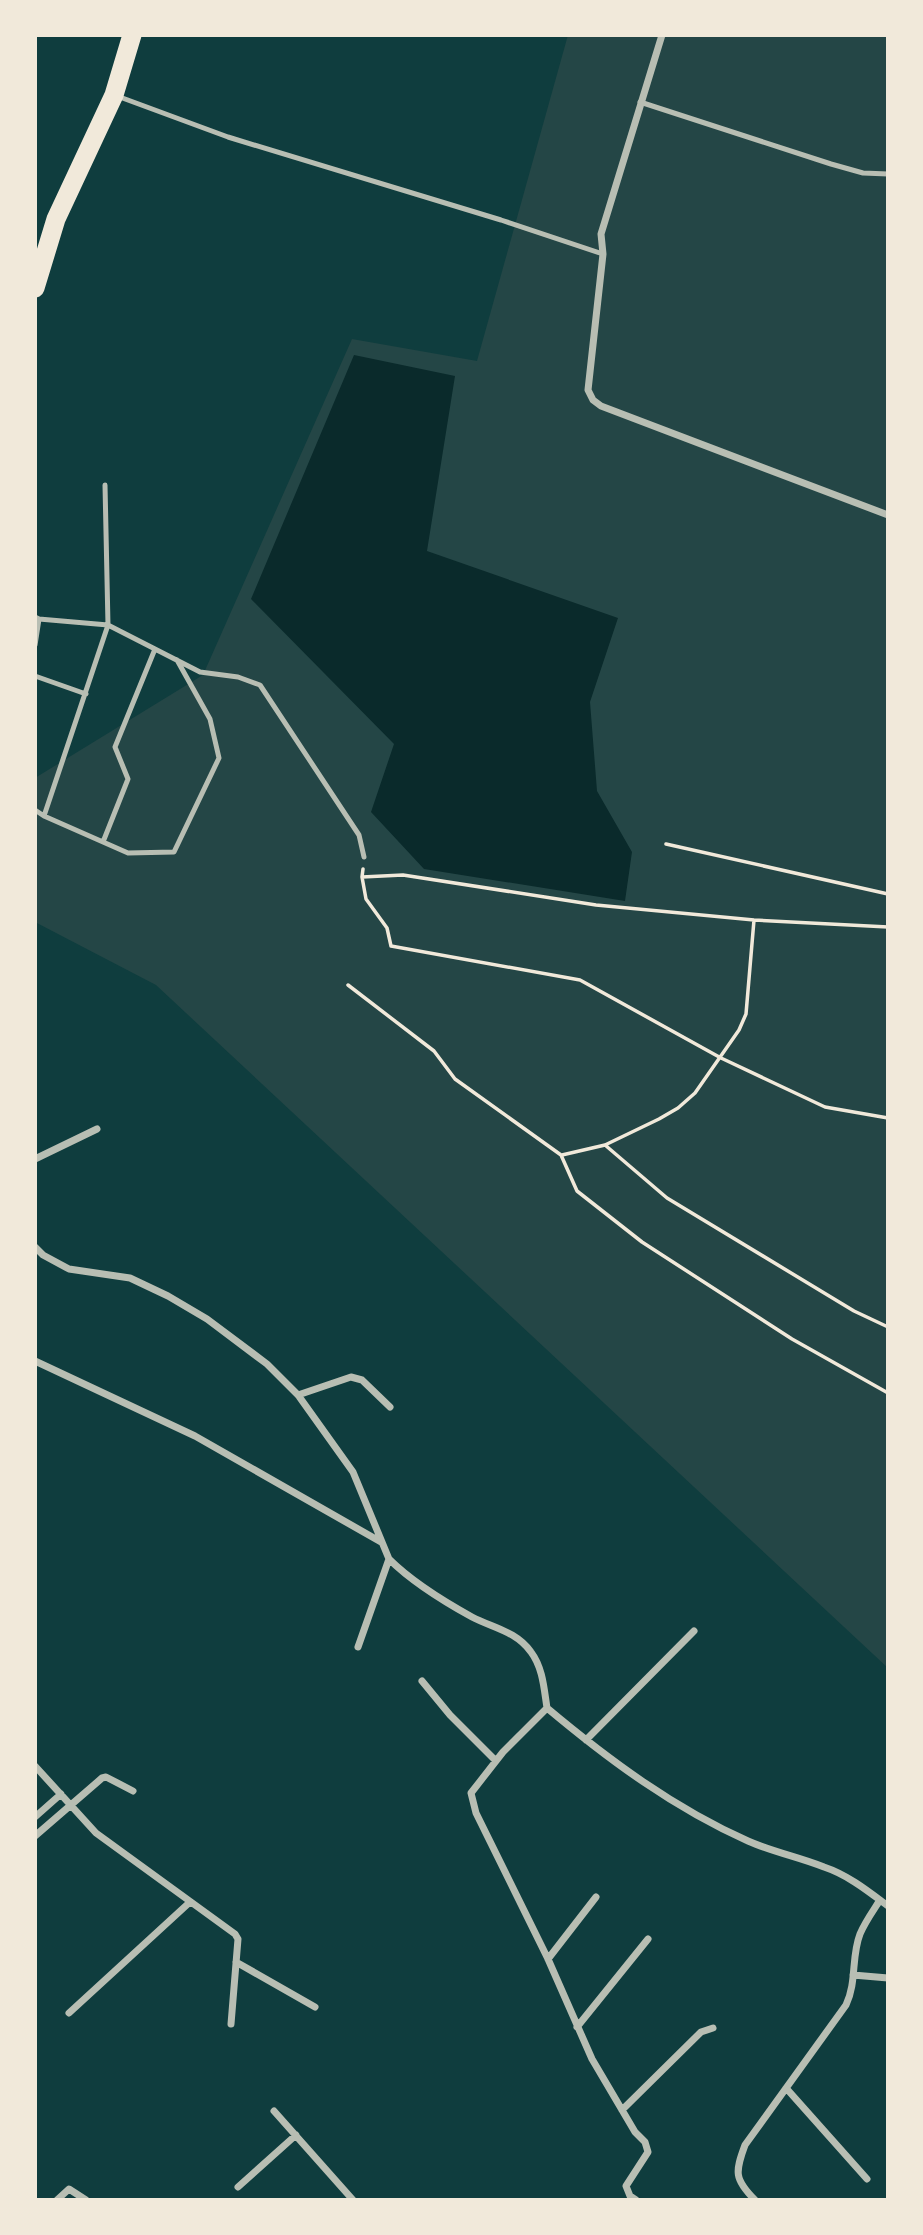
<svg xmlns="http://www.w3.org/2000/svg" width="923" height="2235" viewBox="0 0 923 2235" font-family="Poppins,sans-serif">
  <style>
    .green { fill: #244646 }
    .water { fill: #0a2a2b }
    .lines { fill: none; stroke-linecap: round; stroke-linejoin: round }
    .path { stroke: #f1e9da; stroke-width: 3.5 }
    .service { stroke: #b8beb3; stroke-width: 5 }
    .minor { stroke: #b8beb3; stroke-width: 7 }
    .trunk { stroke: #f1e9da; stroke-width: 19 }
  </style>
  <rect width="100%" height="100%" fill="#0f3d3e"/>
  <path class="green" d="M568 35H888V1668L156 985 35 922V778L203 675 352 339 477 361Z"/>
  <path class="water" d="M354 355 455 376 427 551 618 618 590 702 597 791 632 852 625 901 424 869 371 812 394 744 251 599Z"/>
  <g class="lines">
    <path class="path" d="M666 844 888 894
      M363 869 362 877 403 875 596 905 754 920 888 927
      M362 877 366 899 387 928 391 946 580 980 721 1058 825 1107 888 1118
      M348 985 434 1051 455 1079 561 1155 577 1191 642 1242 792 1339 888 1393
      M605 1145 667 1198 854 1311 888 1327
      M562 1155 605 1145 659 1119 678 1108 695 1093 739 1030 746 1014 754 920"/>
    <path class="service" d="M117 96 228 137 501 220 603 254
      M640 102 831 164 863 173 888 174
      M105 485 108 625 200 672 238 677 260 685 359 835 364 857
      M35 617 39 619 35 645
      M39 619 108 625 44 816 128 853 174 852 219 758 210 719 177 660
      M35 676 86 694
      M35 810 44 816
      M103 842 128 779 115 747 155 649"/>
    <path class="minor" d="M662 35 601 234 603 254 588 390 593 400 601 406 888 515
      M35 1159 97 1129
      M35 1247 43 1255 69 1269 130 1278 168 1296 207 1319 267 1364 298 1395 353 1472 389 1559C412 1582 443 1601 472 1617 493 1628 516 1631 531 1652 543 1668 544 1689 547 1708 609 1760 674 1808 748 1841 773 1852 799 1857 824 1867 848 1875 868 1891 888 1906
      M35 1361 195 1436 381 1542
      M298 1395 351 1377 362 1380 390 1407
      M358 1647 389 1559
      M422 1681 450 1715 496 1761
      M547 1708 503 1752 471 1793 476 1813 548 1959 592 2059 635 2132 645 2142 648 2152 626 2186 630 2196 636 2200
      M586 1740 694 1631
      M35 1766 96 1833 235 1934 238 1939 231 2024
      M35 1817 61 1794
      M35 1836 102 1778 106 1777 133 1791
      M548 1959 596 1897
      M236 1962 315 2007
      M853 1975 888 1978
      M69 2013 190 1902
      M577 2027 648 1939
      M786 2088 867 2179
      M622 2110 701 2032 713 2028
      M274 2111 353 2200
      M238 2187 296 2135
      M57 2200 69 2189 86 2200
      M755 2200C734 2179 735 2172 745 2145L846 2005C857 1982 851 1957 860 1934 865 1922 873 1911 880 1900"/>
    <path class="trunk" d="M35 288 56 219 114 95 132 35"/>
  </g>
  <rect width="923" height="2235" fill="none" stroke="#f1e9da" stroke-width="74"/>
</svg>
